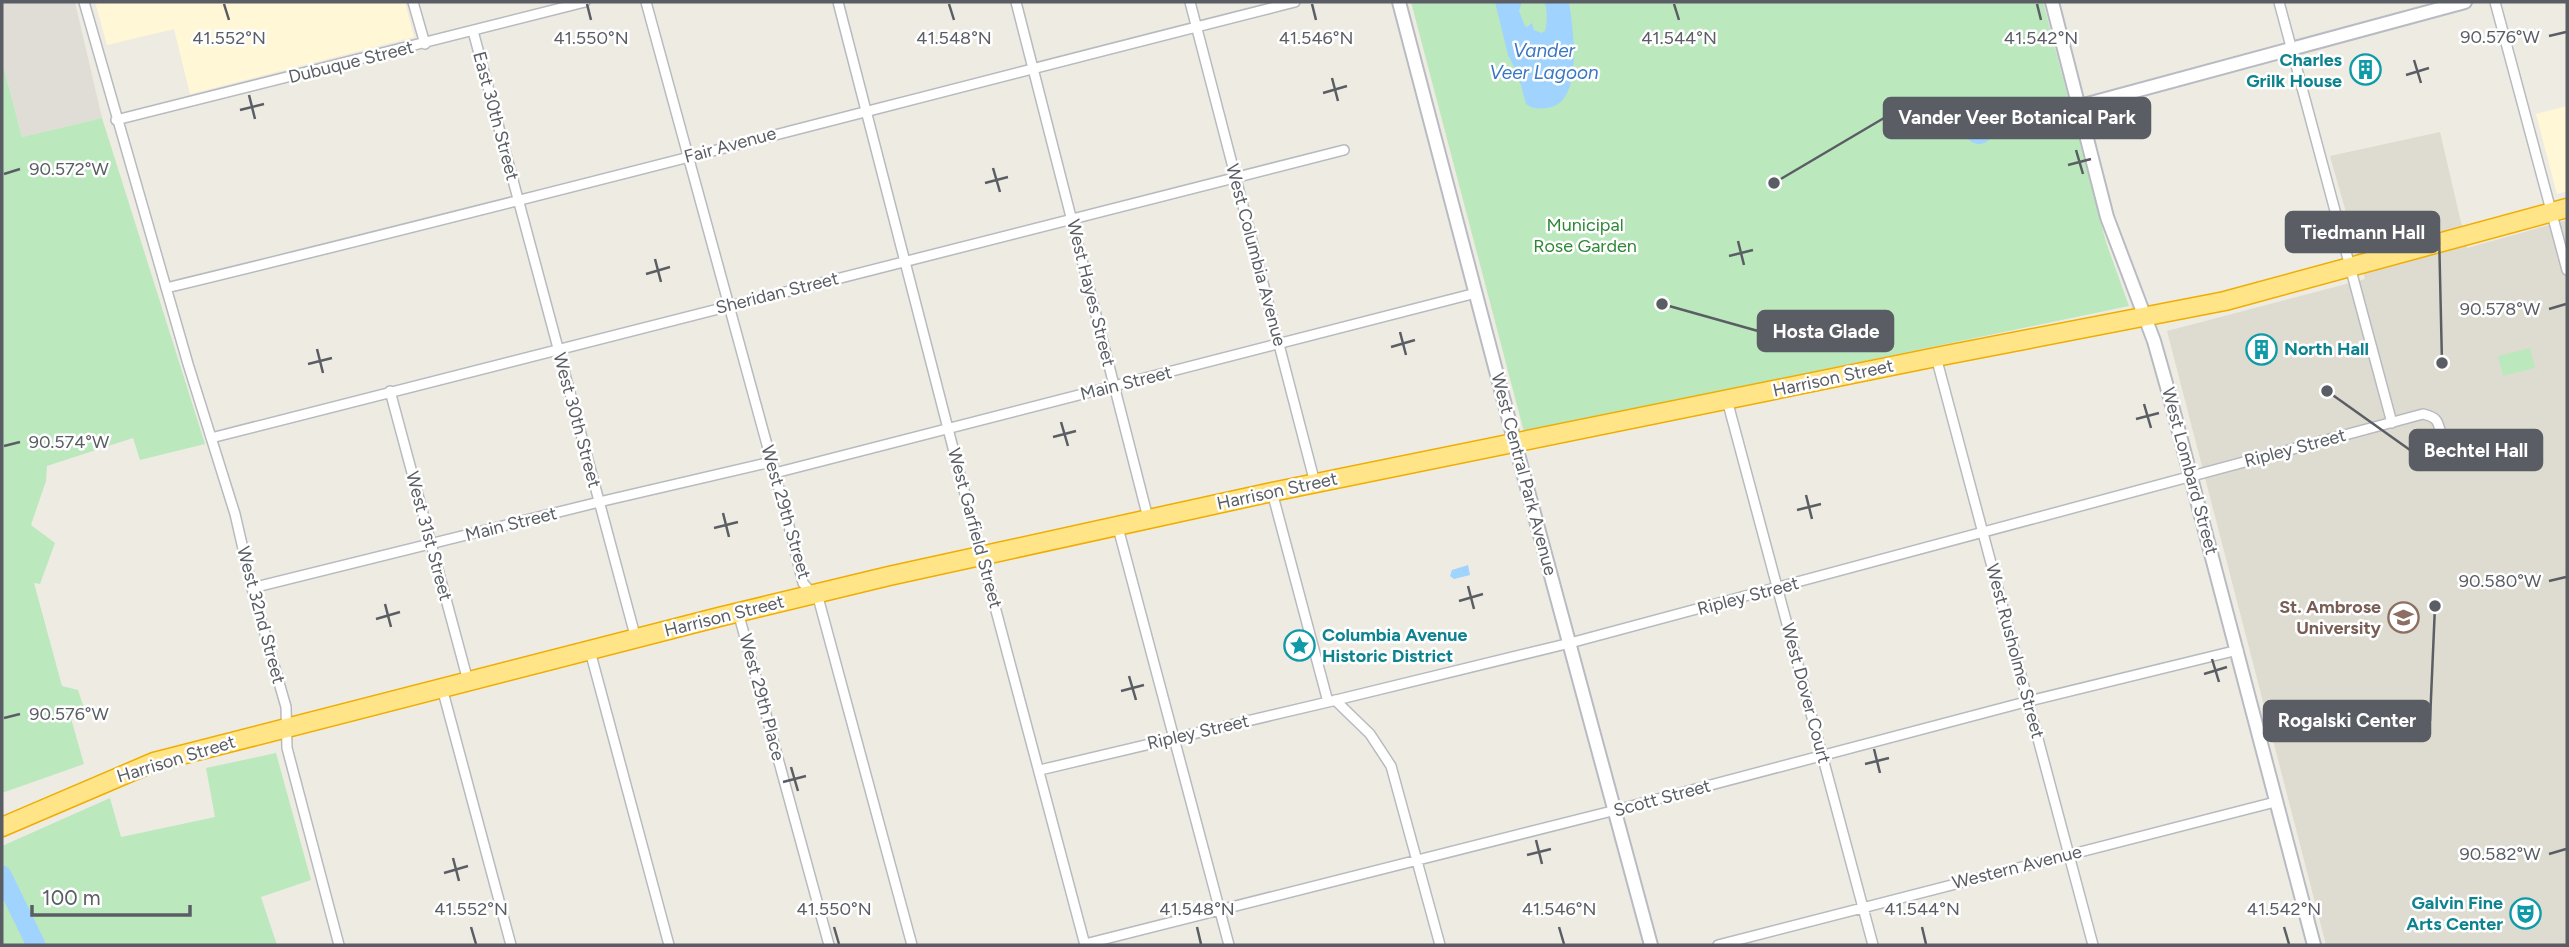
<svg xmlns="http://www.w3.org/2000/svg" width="2569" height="947" viewBox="0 0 2569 947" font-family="Figtree,sans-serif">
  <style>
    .commercial { fill: #fff7d6 }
    .industrial { fill: #dfddd6 }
    .education { fill: #dedbd1 }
    .green { fill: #bce8be }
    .water { fill: #a1d3ff }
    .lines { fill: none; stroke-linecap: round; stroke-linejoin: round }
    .river { stroke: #a1d3ff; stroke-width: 19 }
    .street-casing { stroke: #b7babf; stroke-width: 12 }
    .secondary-casing { stroke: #b8bbc2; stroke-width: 16 }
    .highway-casing { stroke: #f0ad00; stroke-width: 21 }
    .street { stroke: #fff; stroke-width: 9 }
    .secondary { stroke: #fff; stroke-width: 12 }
    .highway { stroke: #ffe588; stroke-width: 18 }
    .ticks { fill: none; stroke: #5a5e64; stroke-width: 2.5 }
    .labels { text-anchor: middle; stroke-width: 5; stroke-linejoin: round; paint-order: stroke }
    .culture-label { font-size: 18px; font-weight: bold; fill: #0d838f; stroke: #fff; text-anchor: end }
    .street-label { font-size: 18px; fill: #5a5e64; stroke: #fff }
    .park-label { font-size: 18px; fill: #2e8736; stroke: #fff }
    .education-label { font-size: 18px; font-weight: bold; fill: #785e54; stroke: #fff; text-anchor: end }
    .water-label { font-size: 19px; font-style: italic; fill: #3977c2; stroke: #fff }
    .ticks-label { font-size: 18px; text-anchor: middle; fill: #5a5e64; stroke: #fff; stroke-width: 5; stroke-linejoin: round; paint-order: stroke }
    .leader { fill: none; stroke: #5a5e64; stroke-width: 2.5 }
    .callout-dot { fill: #5a5e64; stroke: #fff; stroke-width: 2.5 }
    .callout { fill: #5a5e64; stroke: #5a5e64; stroke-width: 2.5 }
    .callout-label { font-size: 19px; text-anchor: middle; font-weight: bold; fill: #fff }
  </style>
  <rect width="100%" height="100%" fill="#eeece2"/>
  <path class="commercial" d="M95 2H405L414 37 190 94 174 29 107 45Z
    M2567 106V191L2557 194 2536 114Z"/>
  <path class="industrial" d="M2 2H75L102 118 22 137 2 61Z"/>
  <path class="education" d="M2440 132 2467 248 2567 220V945H2326L2167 331 2365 279 2330 156Z"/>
  <path class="green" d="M1411 2H2043L2106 242 2129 306 1524 432Z
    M2 61 22 137 102 118 205 444 140 460 133 438 47 466 46 481 31 525 55 543 40 584 34 583 62 686 78 690 85 711 70 715 84 764 2 793Z
    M2530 348 2535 368 2503 376 2498 356Z
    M276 753 311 880 261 897 277 945H2V846L110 798 121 837 215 817 206 768Z"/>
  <path class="water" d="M1495 2H1522L1519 11 1525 26 1527 27 1532 23 1534 30 1541 33 1545 31C1547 23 1548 8 1544 2H1569C1573 29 1585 105 1546 108 1538 109 1533 109 1526 104L1518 75 1508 55Z
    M1965 130a14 14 0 1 1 28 0a14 14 0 1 1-28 0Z
    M1468 565 1470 575 1454 579 1450 576 1452 570Z"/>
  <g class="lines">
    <path class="river" d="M2 875 36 945"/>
    <defs>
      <path id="street" d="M84 2 188 364 235 514 252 588 286 707 287 748 339 945
        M413 2 425 44
        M646 2 787 518 803 583 819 601 912 945
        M838 2 961 479 1085 945
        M1016 2 1148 518
        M1190 2 1315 483
        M2279 2 2392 423
        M2495 2 2567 270
        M473 31 636 639
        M116 120 585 2
        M166 288C543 197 918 97 1295 2
        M1936 357 2093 945
        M390 391 468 681
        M1727 400 1873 945
        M211 438 1344 150
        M775 473 1476 293
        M1272 492 1328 702
        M1117 524 1229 945
        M252 588 599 502 771 462
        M738 612 829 945
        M590 651 669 945
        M442 688 511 945
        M1335 700 1370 734 1391 766 1440 945
        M1040 770 1328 702 1570 643 2423 414C2437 417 2438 421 2441 434
        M1085 944 1616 810 2029 701 2238 650
        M1718 945 2275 802"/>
      <path id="secondary" d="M1399 2 1515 443 1651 945
        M2052 2 2107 217 2154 341 2169 394 2314 945
        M2080 106 2465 2"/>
      <path id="highway" d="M2 827 154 762 719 617 889 576 1272 492 1936 357 2225 301 2567 208"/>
    </defs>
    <use href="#street" class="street-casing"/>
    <use href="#secondary" class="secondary-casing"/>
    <use href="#highway" class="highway-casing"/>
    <use href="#street" class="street"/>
    <use href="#secondary" class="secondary"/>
    <use href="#highway" class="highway"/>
  </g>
  <path class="ticks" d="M224 4 229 20M587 4 591 20M949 4 954 20M1312 4 1316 20M1674 4 1679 20M2037 4 2041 20M2549 36 2566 32M2414 60 2421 83M2406 75 2429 68M1332 78 1338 101M1323 93 1347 86M249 95 255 119M240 110 264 104M2076 150 2083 174M2068 165 2091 159M993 168 1000 192M4 174 20 169M985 183 1008 177M1738 241 1744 265M1729 256 1753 250M655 259 661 282M646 274 670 267M2549 309 2566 304M1400 332 1406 355M1391 347 1415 340M317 349 323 373M308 364 332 358M2144 404 2151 428M2136 419 2159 413M1061 422 1068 446M1053 437 1076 431M4 446 20 442M1806 495 1812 519M1797 510 1821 504M723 513 729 537M714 528 738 522M2549 581 2566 577M1468 586 1474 609M1459 601 1483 594M385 604 391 627M376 619 400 612M2212 659 2219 682M2204 674 2227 667M1129 676 1136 700M1121 691 1144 685M4 718 20 714M1874 749 1880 773M1865 764 1889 758M791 767 798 791M783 782 806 776M1536 840 1542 864M2549 854 2566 849M1527 855 1551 849M453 858 459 881M444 873 468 866M471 927 476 944M834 927 839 944M1197 927 1201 944M1559 927 1564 944M1922 927 1926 944M2284 927 2289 944"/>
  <defs>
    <symbol id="building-ring" viewBox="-11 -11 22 22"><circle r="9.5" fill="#fff" stroke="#0f9aa8" stroke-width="1.5"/><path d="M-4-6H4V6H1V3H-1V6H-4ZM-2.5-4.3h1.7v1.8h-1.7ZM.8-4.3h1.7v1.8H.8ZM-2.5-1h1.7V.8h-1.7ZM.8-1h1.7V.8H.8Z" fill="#0f9aa8"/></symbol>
    <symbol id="university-ring" viewBox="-11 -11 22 22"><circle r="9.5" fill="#fff" stroke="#8d6e63" stroke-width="1.5"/><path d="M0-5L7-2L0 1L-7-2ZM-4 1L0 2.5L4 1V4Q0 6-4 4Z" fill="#8d6e63"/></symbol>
    <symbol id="sight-ring" viewBox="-11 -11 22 22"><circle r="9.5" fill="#fff" stroke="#0f9aa8" stroke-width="1.5"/><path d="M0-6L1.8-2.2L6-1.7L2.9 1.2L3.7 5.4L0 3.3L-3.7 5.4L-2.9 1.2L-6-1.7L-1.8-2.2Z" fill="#0f9aa8"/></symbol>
    <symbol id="theatre-ring" viewBox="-11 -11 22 22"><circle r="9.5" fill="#fff" stroke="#0f9aa8" stroke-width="1.5"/><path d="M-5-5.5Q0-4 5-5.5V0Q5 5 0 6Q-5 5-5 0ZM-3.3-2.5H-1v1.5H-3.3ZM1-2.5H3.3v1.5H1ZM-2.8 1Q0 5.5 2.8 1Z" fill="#0f9aa8"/></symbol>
  </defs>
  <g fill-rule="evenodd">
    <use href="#building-ring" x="2348" y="52" width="35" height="35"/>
    <use href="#building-ring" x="2244" y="332" width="35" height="35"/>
    <use href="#university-ring" x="2386" y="600" width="35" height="35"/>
    <use href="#sight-ring" x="1282" y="628" width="35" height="35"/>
    <use href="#theatre-ring" x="2508" y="896" width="35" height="35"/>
  </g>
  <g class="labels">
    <g class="culture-label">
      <text x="2342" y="66">Charles<tspan x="2342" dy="21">Grilk House</tspan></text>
      <text x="2284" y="355" text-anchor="start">North Hall</text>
      <text x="1322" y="641" text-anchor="start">Columbia Avenue<tspan x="1322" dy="21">Historic District</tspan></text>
      <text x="2503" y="909">Galvin Fine<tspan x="2503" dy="21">Arts Center</tspan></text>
    </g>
    <g class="street-label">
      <text transform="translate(351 62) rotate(-14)" y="6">Dubuque Street</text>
      <text transform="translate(496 116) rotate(75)" y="6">East 30th Street</text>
      <text transform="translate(730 145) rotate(-15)" y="6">Fair Avenue</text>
      <text transform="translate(1256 255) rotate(75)" y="6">West Columbia Avenue</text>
      <text transform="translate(777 293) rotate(-14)" y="6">Sheridan Street</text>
      <text transform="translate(1091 293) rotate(76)" y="6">West Hayes Street</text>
      <text transform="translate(1833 378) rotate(-12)" y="6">Harrison Street</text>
      <text transform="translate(1126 383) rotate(-14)" y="6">Main Street</text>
      <text transform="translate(577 420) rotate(75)" y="6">West 30th Street</text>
      <text transform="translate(2295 448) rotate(-15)" y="6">Ripley Street</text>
      <text transform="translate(2190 471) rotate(75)" y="6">West Lombard Street</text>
      <text transform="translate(1524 474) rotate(75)" y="6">West Central Park Avenue</text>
      <text transform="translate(1277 491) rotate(-12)" y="6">Harrison Street</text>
      <text transform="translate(786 512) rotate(74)" y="6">West 29th Street</text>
      <text transform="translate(511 524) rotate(-14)" y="6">Main Street</text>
      <text transform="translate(975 528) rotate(75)" y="6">West Garfield Street</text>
      <text transform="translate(429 536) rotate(75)" y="6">West 31st Street</text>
      <text transform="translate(1748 596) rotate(-15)" y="6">Ripley Street</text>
      <text transform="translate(261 615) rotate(75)" y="6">West 32nd Street</text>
      <text transform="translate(724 616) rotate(-14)" y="6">Harrison Street</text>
      <text transform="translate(2015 651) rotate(75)" y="6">West Rusholme Street</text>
      <text transform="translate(1806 693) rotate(75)" y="6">West Dover Court</text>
      <text transform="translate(762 697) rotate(75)" y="6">West 29th Place</text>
      <text transform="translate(1198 732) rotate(-13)" y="6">Ripley Street</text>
      <text transform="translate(176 759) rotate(-17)" y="6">Harrison Street</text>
      <text transform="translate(1662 798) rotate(-15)" y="6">Scott Street</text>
      <text transform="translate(2017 867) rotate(-14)" y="6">Western Avenue</text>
    </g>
    <g class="park-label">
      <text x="1585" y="231">Municipal<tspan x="1585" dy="21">Rose Garden</tspan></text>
    </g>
    <g class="education-label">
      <text x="2381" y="613">St. Ambrose<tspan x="2381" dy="21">University</tspan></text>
    </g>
    <g class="water-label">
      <text x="1544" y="57">Vander<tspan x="1544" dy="22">Veer Lagoon</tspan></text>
    </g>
  </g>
  <g class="ticks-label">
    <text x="2500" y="43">90.576°W</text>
    <text x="229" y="44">41.552°N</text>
    <text x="591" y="44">41.550°N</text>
    <text x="954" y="44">41.548°N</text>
    <text x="1316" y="44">41.546°N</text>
    <text x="1679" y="44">41.544°N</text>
    <text x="2041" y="44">41.542°N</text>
    <text x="69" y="175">90.572°W</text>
    <text x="2500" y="315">90.578°W</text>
    <text x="69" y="448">90.574°W</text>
    <text x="2500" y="587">90.580°W</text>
    <text x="69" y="720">90.576°W</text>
    <text x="2500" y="860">90.582°W</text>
    <text x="471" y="915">41.552°N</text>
    <text x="834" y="915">41.550°N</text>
    <text x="1197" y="915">41.548°N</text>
    <text x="1559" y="915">41.546°N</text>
    <text x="1922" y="915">41.544°N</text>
    <text x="2284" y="915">41.542°N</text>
  </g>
  <path class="leader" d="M1774 183L1884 118M2442 363L2439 232M1662 304L1758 331M2327 391L2410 450M2435 606L2430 721"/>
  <g class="callout-dot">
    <circle cx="1774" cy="183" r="7"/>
    <circle cx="2442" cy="363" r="7"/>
    <circle cx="1662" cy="304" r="7"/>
    <circle cx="2327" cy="391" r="7"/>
    <circle cx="2435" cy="606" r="7"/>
  </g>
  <g class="callout">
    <rect x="1884" y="98" width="266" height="40" rx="7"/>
    <rect x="2286" y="212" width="153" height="40" rx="7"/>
    <rect x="1758" y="311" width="135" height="40" rx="7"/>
    <rect x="2410" y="430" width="132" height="40" rx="7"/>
    <rect x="2264" y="701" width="166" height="40" rx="7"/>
  </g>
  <g class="callout-label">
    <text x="2017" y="124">Vander Veer Botanical Park</text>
    <text x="2363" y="239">Tiedmann Hall</text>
    <text x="1826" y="338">Hosta Glade</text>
    <text x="2476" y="457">Bechtel Hall</text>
    <text x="2347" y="727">Rogalski Center</text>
  </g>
  <rect width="2569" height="947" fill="none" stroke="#5a5e64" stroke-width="7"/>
  <path d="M32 905v10h158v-10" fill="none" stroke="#5a5e64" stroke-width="3.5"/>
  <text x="42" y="905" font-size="21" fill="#5a5e64" stroke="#ffffff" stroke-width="5" paint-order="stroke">100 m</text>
</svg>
